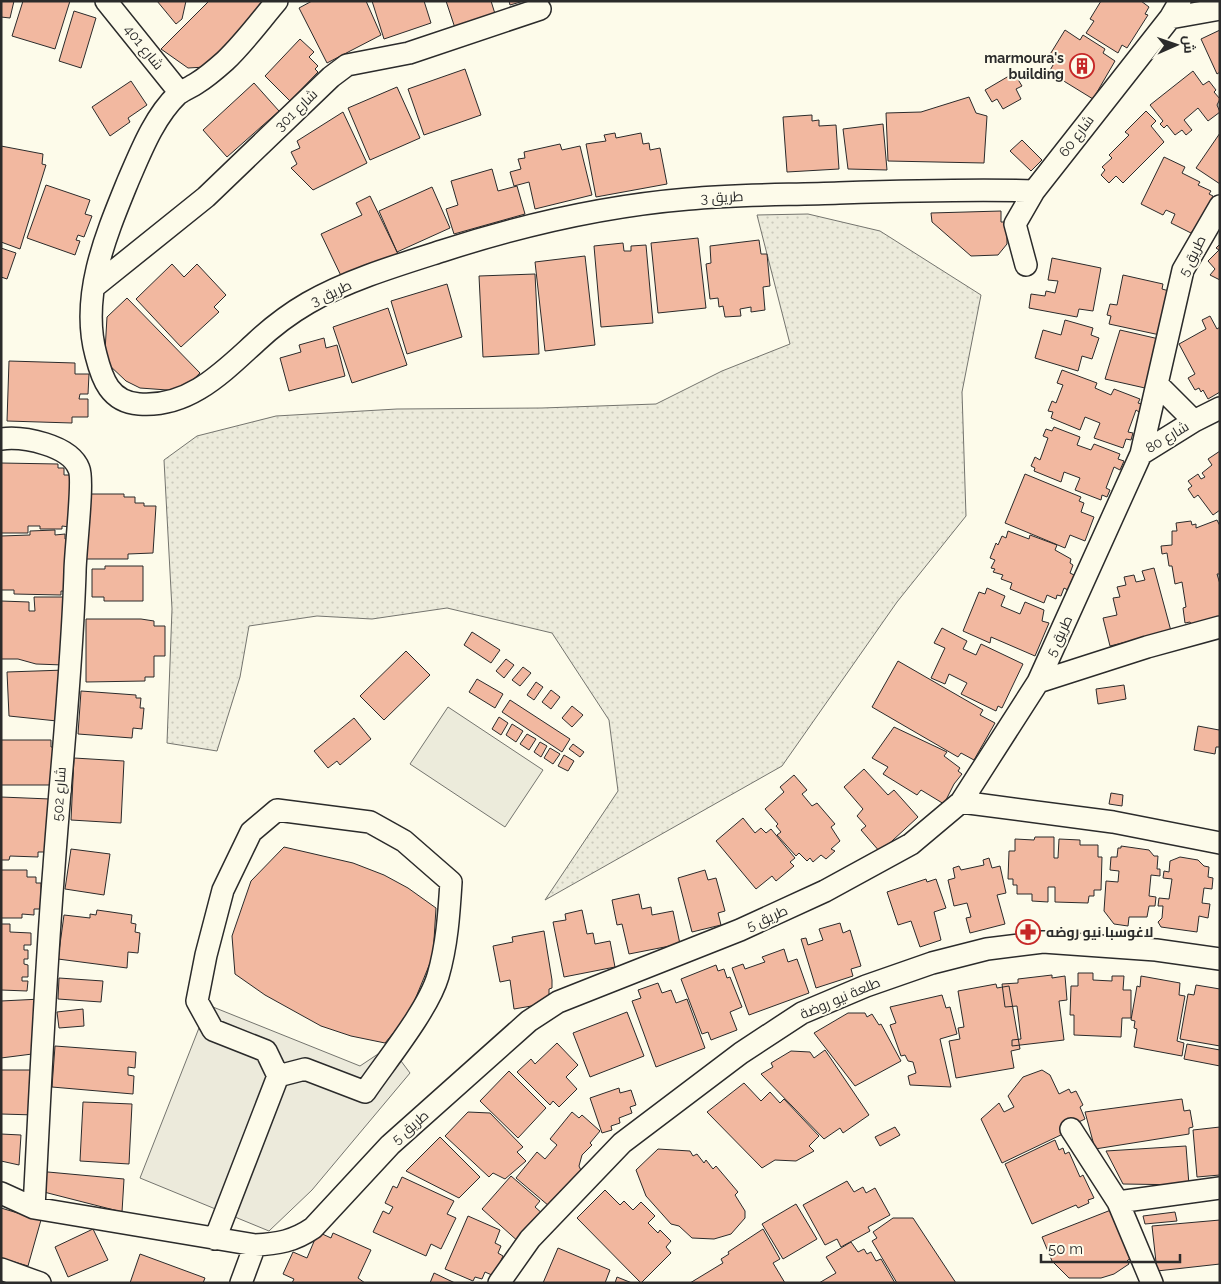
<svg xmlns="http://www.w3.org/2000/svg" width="1221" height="1284" viewBox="0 0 1221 1284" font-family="Raleway,Cairo,sans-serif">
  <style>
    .grass { fill: url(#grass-dots); stroke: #74746e }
    .garden { fill: #ecebdb; stroke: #74746e }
    .parking { fill: #eceadb; stroke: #74746e }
    .building { fill: #f2b8a0; stroke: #2b2b2b }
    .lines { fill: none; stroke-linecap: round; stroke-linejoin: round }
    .minor-casing { stroke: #2b2b2b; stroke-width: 24 }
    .minor { stroke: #fdfbea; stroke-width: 21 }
    .labels { text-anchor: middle; stroke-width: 4; stroke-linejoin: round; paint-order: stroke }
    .street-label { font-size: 14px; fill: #2b2b2b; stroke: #fdfbea }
    .poi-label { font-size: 14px; font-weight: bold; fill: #2b2b2b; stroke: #fdfbea; text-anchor: end }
  </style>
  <defs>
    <pattern id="grass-dots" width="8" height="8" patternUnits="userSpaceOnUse" patternTransform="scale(1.25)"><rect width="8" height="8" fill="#ecebdb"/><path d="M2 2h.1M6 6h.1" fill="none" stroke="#cbcabc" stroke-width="1.8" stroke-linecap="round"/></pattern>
  </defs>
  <rect width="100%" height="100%" fill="#fdfbea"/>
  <path class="grass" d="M808 214 880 231 981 295 962 392 966 516 897 602 782 766 545 900 618 791 609 720 552 633 447 608 372 619 317 616 249 626 240 677 217 751 167 743 172 609 164 460 197 436 276 416 397 409 542 408 656 404 722 371 790 344 757 215Z"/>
  <path class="garden" d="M448 707 543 770 505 827 410 764Z"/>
  <path class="parking" d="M208 1005 360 1066 381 1052 401 1061 410 1073 312 1190 269 1231 140 1178Z"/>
  <path class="building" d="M1 1H14L10 18 1 17Z
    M23 1H70L55 49 12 36Z
    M157 1H186L182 19 176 24Z
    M209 1H268L206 67 188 68 161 49Z
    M312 1H366L381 35 327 63 299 8Z
    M372 1H424L431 23 384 39Z
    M446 1H491L496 17 456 31Z
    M509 1H524L510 5Z
    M1101 1H1141L1149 7 1145 14 1148 15 1127 48 1122 45 1118 53 1086 33 1094 21 1090 19Z
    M74 11 96 18 81 68 59 61Z
    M1065 30 1080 40 1083 35 1105 49 1103 53 1115 61 1093 99 1049 72 1056 60 1049 56Z
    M1220 30V72L1217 74 1201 39Z
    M300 39 314 52 309 57 318 66 315 69 318 72 290 101 265 76Z
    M465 69 481 115 424 135 408 89Z
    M1193 71 1203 85 1209 81 1216 90 1214 92 1220 99 1217 105 1220 112 1208 121 1198 108 1184 120 1192 130 1186 135 1182 130 1175 135 1167 125 1164 128 1160 124 1163 121 1150 105Z
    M1014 73 1022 86 1016 89 1021 99 1003 109 997 99 992 102 985 90Z
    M131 81 147 105 128 118 130 122 110 136 92 107Z
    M254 83 279 111 227 157 203 130Z
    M397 87 420 138 370 160 348 108Z
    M969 97 976 113 987 116 984 163 888 161 886 113 921 112Z
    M1146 111 1156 121 1151 126 1164 142 1123 183 1116 176 1109 183 1101 175 1105 170 1102 167 1112 158 1109 155 1129 135 1125 132Z
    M343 112 367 163 313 190 291 168 297 164 291 152 300 148 297 141Z
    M812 115V121L819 120V126L836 125 839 169 787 172 783 117Z
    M883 124 887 170 848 169 843 129Z
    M615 133 616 138 641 133 643 144 649 143 650 150 660 148 667 184 596 197 586 144 606 141 604 135Z
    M1220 133V184L1196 168Z
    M1022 140 1042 160 1031 171 1010 151Z
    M560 144 562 150 580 146 592 195 535 209 529 182 514 186 510 172 521 169 518 159 525 158 524 152Z
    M1 146 43 154 42 164 46 165 20 249 1 242Z
    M1164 157 1185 167 1182 173 1200 182 1198 185 1211 191 1209 194 1213 196 1197 230 1194 229 1191 233 1171 223 1175 214 1166 210 1163 215 1141 204Z
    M492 169 498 191 517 186 525 214 454 234 446 209 458 205 451 181Z
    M46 185 90 200 85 214 92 216 84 237 78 235 76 240 80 241 75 255 27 238Z
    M432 187 450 228 397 252 379 211Z
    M370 196 398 254 343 280 321 234 362 215 356 203Z
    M1001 211V222H1007V244L998 255 971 256 932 222 931 213Z
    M698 238 706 308 658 313 651 243Z
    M759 240 761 254H767L770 286 763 287 765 310 751 312V307L740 309 741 316 725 317 723 306 719 307 718 298 710 299 706 264 711 263 710 246Z
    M623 243 624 251H631V246L646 245 653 323 601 327 594 246Z
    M1220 244V280L1210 275 1215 269 1208 261 1219 250 1216 248Z
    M1 248 16 253 7 279 1 277Z
    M585 256 595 345 545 351 535 262Z
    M1052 258 1101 268 1093 311 1079 309 1077 317 1029 308 1031 294 1045 296 1046 291 1055 293 1058 281 1048 280Z
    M172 264 184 277 197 264 226 295 214 307 219 312 181 347 136 299Z
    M535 274 539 354 483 357 479 276Z
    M1123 275 1163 284 1162 289 1169 291 1160 335 1109 324 1111 316 1107 315 1110 304 1117 305Z
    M447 284 462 337 407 354 391 301Z
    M127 298 200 373 181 391 140 388 126 381 108 364 105 351 107 317Z
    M388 308 407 365 352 383 333 327Z
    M1210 316 1217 329 1220 327V392L1208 399 1203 390 1201 392 1199 388 1195 390 1188 378 1195 374 1179 344 1206 329 1202 320Z
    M1065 320 1093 328 1091 335 1099 338 1092 359 1082 356 1078 371 1035 358 1043 330 1061 335Z
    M1120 330 1159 339 1145 388 1105 379Z
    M324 338 326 348 337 345 345 376 289 391 280 358 301 352 299 345Z
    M9 361 75 363V374H89L88 394H80L79 399H88V417H72V423L7 421Z
    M1062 370 1097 383 1095 388 1111 395 1114 389 1140 399 1138 403 1142 404 1139 412 1136 410 1128 432 1133 433 1131 440 1126 439 1123 448 1094 438 1100 423 1085 417 1080 430 1051 418 1053 412 1048 411 1052 401 1056 403 1063 385 1057 383Z
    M1054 427 1080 437 1077 445 1091 450 1094 444 1120 454 1118 459 1124 461 1120 470 1114 467 1106 488 1110 490 1107 497 1102 495 1101 500 1075 490 1080 478 1064 472 1061 482 1034 471 1035 468 1031 466 1035 457 1040 460 1048 438 1043 436 1046 429 1052 431Z
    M1220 451V510L1213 515 1198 495 1194 498 1188 489 1192 486 1188 481 1198 474 1201 479 1205 477 1202 473 1212 465 1208 459Z
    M1 463 58 464V468H64V475H73L70 527 62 526V529H40V526H28V533H1Z
    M1025 474 1081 497 1079 501 1084 503 1081 512 1094 517 1085 541 1070 535 1065 548 1005 523Z
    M85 494H124V497H135V503H144V506H156L153 553 128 554V559H85Z
    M1217 520 1220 526V574H1217L1220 584V623L1193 627 1190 622 1185 623 1183 608 1186 607 1182 582 1175 584 1172 566H1169L1167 553 1162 554 1161 546 1172 545V531H1177L1176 523 1191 521 1192 525 1196 524V528Z
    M55 530V535L65 534V539H74V592L61 591V595L14 594V590H1V536L30 535V531Z
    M1008 531 1029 539 1030 535 1057 545 1055 550 1071 559 1070 563 1073 565 1070 573 1074 575 1068 590 1064 588 1061 596 1057 595 1056 599 1047 595 1044 603 1010 589 1012 583 1001 579 1003 575 993 572 995 569 991 568 995 560 990 558 996 543 998 545 1002 536 1006 538Z
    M105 566H143V601H104V597H92V569H105Z
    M1154 568 1171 631 1110 646 1103 618 1117 615 1113 598 1120 597 1117 587 1126 585 1124 577 1134 575 1136 582 1145 580 1142 571Z
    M987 588 1005 596 1001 606 1020 614 1025 602 1044 610 1042 621 1049 623 1035 656 991 637 990 643 963 631 979 592 985 594Z
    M34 597H65L63 665 36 664 18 659H1V601L29 602V611H35Z
    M86 619H141L154 621V626H165V656H154V677H145V681L86 682Z
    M942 628 967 641 963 649 976 655 981 644 1023 664 1002 708 998 706 996 711 961 694 967 683 949 674 945 684 931 678 945 648 934 643Z
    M472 632 500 650 491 663 464 645Z
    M406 651 430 675 384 720 360 696Z
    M506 659 514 665 504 678 496 671Z
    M898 661 983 710 980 715 995 723 974 760 961 753 958 757 872 707Z
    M523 667 531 673 520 686 512 680Z
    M65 670 57 721 9 716 7 672Z
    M477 679 503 694 495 708 469 692Z
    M536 682 543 687 534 700 527 695Z
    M1124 685 1126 699 1098 704 1096 689Z
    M551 690 560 697 551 709 542 702Z
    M81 691 136 695V698H141L140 708H144L142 729 133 728 132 738 78 734Z
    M510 700 570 739 562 752 502 712Z
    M572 706 583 715 572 727 562 718Z
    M499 717 508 723 501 735 492 729Z
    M354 718 371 739 340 765 337 761 328 768 314 751Z
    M512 724 523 731 516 742 506 735Z
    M1198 726 1219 730 1220 727V747H1216L1215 754 1194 750Z
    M894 727 947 752 944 756 960 768 958 771 962 774 954 784 944 804 921 790 917 795 883 774 888 767 872 758Z
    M527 734 536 739 529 750 520 744Z
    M1 740H51V747H58L53 785H1Z
    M540 742 547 746 541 757 534 752Z
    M573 744 584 752 580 757 569 749Z
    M550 748 560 754 553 764 544 758Z
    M564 755 574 761 568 771 558 766Z
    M74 758 124 761 121 823 71 820Z
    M864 769 888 795 894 790 918 817 880 852 861 830 866 826 857 816 863 809 844 787Z
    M794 775 807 790 802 794 812 806 817 803 835 824 831 827 840 841 831 849 835 851 826 859 821 855 813 862 810 858 807 861 799 853 796 856 777 835 781 832 776 826 778 824 765 809 784 792 780 787Z
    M1111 793 1123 795 1122 806 1109 804Z
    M1 797 50 799 49 852H38V857L10 856 9 860H1Z
    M743 818 755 833 761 828 766 833 771 829 795 858 790 862 794 866 776 881 772 876 756 889 716 841Z
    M1035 837H1054V858H1058L1059 839 1080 840V845H1098V857H1102L1101 890H1094V896H1089L1088 903 1055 902V887H1048V902L1032 901V894H1017V885H1013V879H1008L1009 851H1015V839L1034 840Z
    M1121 846 1149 850 1154 856H1158L1157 869H1160V876L1151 875 1149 896 1156 897 1155 906H1149L1147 917H1129L1128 926 1114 924 1104 911 1106 881 1118 882 1119 871 1110 870 1111 857H1117L1118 848H1121Z
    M284 847 353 863 384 875 408 888 436 908 433 956 409 1014 385 1043 351 1036 321 1026 265 995 235 974 232 936 251 881Z
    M71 849 110 854 104 895 65 889Z
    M1180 857 1198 860 1204 866 1209 867 1208 877 1213 878 1212 889 1204 888 1202 903 1210 904 1208 918 1199 916 1197 932 1161 927 1158 922 1162 918 1163 906H1158L1159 898 1169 899 1172 879 1163 878 1164 871 1169 872 1170 861Z
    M989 858 992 868 1000 866 1006 893 997 895 1005 924 970 933 966 918 971 917 967 903 954 906 948 880 955 878 953 868 959 866 961 870 984 865 983 860Z
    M1 870H27V877H36V883H41V909H34V915L22 914V918H1Z
    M705 870 708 880 716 878 725 911 718 913 721 925 692 932 678 878Z
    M926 879 927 882 936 879 946 908 934 912 941 940 920 947 911 921 898 925 887 892Z
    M639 894 642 909 651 907 652 915 673 911 680 944 629 954 622 924 617 925 612 900Z
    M97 910 132 915 131 923 136 924 135 932 140 933 138 953 128 952 127 968 58 959 64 915 90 918V914L96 915Z
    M582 910 587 934 593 933 595 944 610 941 615 967 564 977 553 922 566 920 565 914Z
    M840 923 843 933 850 930 861 966 851 969 853 976 816 988 801 939 806 938 808 945 823 940 819 929Z
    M1 924H10V932L31 933V945H24V950H28V959H24V964L28 965V977H22V981H28L27 991 1 990Z
    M544 931 552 980V988L549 989V1003L514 1009 510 980 500 982 493 946 513 942 512 937Z
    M784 949 788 962 797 959 809 993 749 1015 732 968 743 964 745 969 765 962 762 957Z
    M716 965 718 971 724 969 727 978 730 977 742 1007 730 1012 737 1030 711 1040 708 1032 702 1034 681 979Z
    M1078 973H1093V980L1112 981V976H1124L1123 990H1131V1018H1122L1121 1037 1074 1035V1015H1070L1071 986H1078Z
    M1052 975V978L1065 976 1067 1000 1059 1001 1064 1040 1012 1046V1040L1021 1039 1017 1006 1005 1007 1002 984 1018 983V979Z
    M1141 976 1180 983 1179 995 1185 996 1177 1041 1184 1043 1182 1056 1134 1047 1137 1029 1134 1028 1135 1021 1131 1020 1137 986 1140 987Z
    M59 978 103 981 101 1002 58 999Z
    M658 983 662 993 671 990 676 1003 687 999 705 1048 656 1067 632 1001 641 998 638 990Z
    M996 984 997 988 1009 986 1020 1049 1011 1051 1014 1068 956 1078 949 1041 960 1039 958 1028 964 1027 958 991Z
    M1196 985 1220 989V1046L1180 1039 1188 994 1194 995Z
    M942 995 946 1008 950 1007 957 1034 940 1039 951 1087 910 1085 908 1076 916 1073 913 1062 908 1061 905 1055 901 1056 890 1025 896 1023 890 1007Z
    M41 999 40 1053 1 1058V1001Z
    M83 1009 84 1026 59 1028 57 1012Z
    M627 1012 644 1056 590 1077 573 1033Z
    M848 1013H865L867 1017 872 1014 879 1025 881 1024 901 1061 855 1086 814 1033Z
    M557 1043 578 1065 566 1077 577 1089 559 1107 553 1101 550 1105 517 1072 531 1059 535 1064Z
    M1187 1044 1220 1050V1066L1184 1059Z
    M55 1046 136 1052 135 1068 128 1067V1075L134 1076 133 1094 52 1087Z
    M825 1050 869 1115 843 1133 840 1128 824 1139 761 1074 773 1067 771 1063 791 1051 810 1052 814 1058Z
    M1 1070H36L35 1115 1 1114Z
    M1042 1070 1050 1075 1059 1094 1069 1089 1071 1093 1076 1091 1083 1105 1080 1107 1085 1119 1064 1129 1065 1133 1002 1163 981 1119 999 1103 1004 1112 1014 1107 1008 1096 1023 1077Z
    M509 1071 546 1108 518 1138 480 1101Z
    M744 1083 761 1101 770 1092 780 1103 784 1099 819 1136 809 1146 814 1151 796 1161 775 1160 762 1168 707 1112Z
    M619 1088 620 1093 631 1090 636 1105 630 1107 632 1113 619 1118 620 1123 611 1126 612 1130 602 1133 590 1098Z
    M1182 1099 1184 1111 1190 1110 1193 1127 1189 1128V1134L1095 1149 1085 1112Z
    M83 1102 132 1104 129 1164 80 1161Z
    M468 1112 490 1113 523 1147 517 1152 526 1161 505 1179 493 1173 489 1177 445 1136Z
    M572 1112 579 1118 582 1115 600 1131 590 1143 592 1145 582 1155 579 1166 583 1175 549 1206 516 1178 537 1152 545 1159 557 1145 550 1139Z
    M895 1127 900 1135 880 1146 875 1137Z
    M1220 1127V1175L1197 1177 1193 1130Z
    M1 1134 21 1135 19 1165 1 1161Z
    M440 1137 480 1177 459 1198 406 1171Z
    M1055 1140 1059 1150 1063 1148 1065 1154 1069 1152 1080 1177 1083 1175 1094 1198 1088 1200 1089 1203 1078 1208 1076 1205 1032 1224 1005 1164Z
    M1186 1146 1189 1185 1123 1184 1106 1151Z
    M658 1149 690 1151 693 1156 697 1154 704 1163 706 1160 713 1169 716 1166 738 1192 735 1195 745 1211V1218L731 1234 714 1239 692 1238 679 1226 671 1224 646 1196 636 1170Z
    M37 1171 124 1179 122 1212 40 1191Z
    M511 1176 540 1201 535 1207 544 1215 520 1243 482 1209Z
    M402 1177 454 1201 447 1214 456 1218 441 1249 431 1244 426 1256 373 1232 383 1211 389 1214 393 1207 385 1203 393 1186 397 1188Z
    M847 1181 854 1192 863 1187 866 1193 875 1188 890 1215 868 1227 870 1231 841 1247 837 1239 825 1245 803 1205Z
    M605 1190 620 1205 624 1201 633 1210 641 1202 655 1216 648 1223 658 1233 660 1230 671 1241 666 1247 671 1253 641 1283 577 1218Z
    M796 1204 817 1239 783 1259 762 1224Z
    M1 1208 41 1220 28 1266 1 1258Z
    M1116 1208 1134 1255 1127 1261 1129 1264 1114 1274 1101 1278H1069L1052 1261 1042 1237Z
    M1175 1212 1177 1221 1145 1224 1143 1216Z
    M468 1216 500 1230 495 1243 501 1246 498 1253 503 1256 494 1276 485 1272 482 1279 475 1277 473 1281 445 1269Z
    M893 1218H913L956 1283H897L872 1241 877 1238 873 1232Z
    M1220 1220V1264L1157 1271 1152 1226Z
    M93 1229 108 1260 68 1277 55 1247Z
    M763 1229 780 1259 773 1263 785 1283H690L723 1263 721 1259 729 1254 728 1252Z
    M318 1232 331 1238 333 1233 371 1250 358 1278 365 1283H292L294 1279 283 1274 293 1252 307 1258Z
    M851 1242 858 1252 864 1249 867 1254 871 1252 876 1261 881 1259 895 1283H819L836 1273 826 1257Z
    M558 1248 610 1270 605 1283H543Z
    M140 1254 205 1278 203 1283H130Z
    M434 1273 455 1283H430Z
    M617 1277 632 1283H615Z"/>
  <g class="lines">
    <defs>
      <path id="minor" d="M106 1 180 93
        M277 1C260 21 244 43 225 61 216 69 207 77 197 83 191 87 184 90 178 94 154 117 141 151 128 181 106 235 80 296 96 355 102 379 110 402 139 404 189 408 223 372 256 342 272 327 289 314 308 303 348 280 398 265 442 251 522 225 604 206 688 199 738 194 789 195 839 193 904 191 969 189 1034 191
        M1170 18 1220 9
        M1026 265 1015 224 1034 191 1170 18 1180 1
        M94 287 206 197 331 77 347 65 409 53 540 9
        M1157 384 1194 421
        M1 439C23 436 70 445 79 469 84 481 75 553 75 572 72 671 61 769 54 867 45 980 40 1094 34 1208
        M1141 454 1194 421 1220 408
        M1038 682 1147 647 1220 627
        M961 802 1113 822 1220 843
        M1071 1129 1118 1202 1152 1283
        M1 1193 34 1208 255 1245C278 1244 294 1241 313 1228L390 1145 529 1021 558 1002 740 930 825 891 911 844 961 802 1038 682 1141 454 1183 270 1220 206
        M1118 1202 1220 1188
        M215 1239 278 1076 305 1069 365 1092C386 1061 428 1010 438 976 447 945 449 914 451 882L404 841 370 822 277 810 251 832 223 890 206 955 197 1001 213 1030 266 1051 278 1076
        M1 1269 40 1283
        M241 1283 255 1245
        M499 1283 530 1239 622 1143 741 1053 802 1013 866 986 932 963 987 949 1043 942 1156 950 1220 959"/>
    </defs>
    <use href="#minor" class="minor-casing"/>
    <use href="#minor" class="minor"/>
  </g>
  <defs>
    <symbol id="building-ring" viewBox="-11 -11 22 22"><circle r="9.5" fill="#fdfbea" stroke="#c62828" stroke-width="1.5"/><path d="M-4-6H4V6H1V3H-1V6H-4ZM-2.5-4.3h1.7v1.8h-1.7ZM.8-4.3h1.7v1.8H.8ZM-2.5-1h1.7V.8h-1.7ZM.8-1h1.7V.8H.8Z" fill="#c62828"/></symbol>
    <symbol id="pharmacy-ring" viewBox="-11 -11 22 22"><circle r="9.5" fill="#fdfbea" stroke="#c62828" stroke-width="1.5"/><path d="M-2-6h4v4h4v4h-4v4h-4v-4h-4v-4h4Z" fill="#c62828"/></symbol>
  </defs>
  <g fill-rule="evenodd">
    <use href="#building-ring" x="1068" y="52" width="28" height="28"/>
    <use href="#pharmacy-ring" x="1014" y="918" width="28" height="28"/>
  </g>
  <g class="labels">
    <g class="street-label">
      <text transform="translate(144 47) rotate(51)" y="5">شارع 401</text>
      <text transform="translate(296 110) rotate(-44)" y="5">شارع 301</text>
      <text transform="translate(1076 136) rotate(-53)" y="5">شارع 60</text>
      <text transform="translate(722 197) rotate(-3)" y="5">طريق 3</text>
      <text transform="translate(1192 256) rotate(-64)" y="5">طريق 5</text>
      <text transform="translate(331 293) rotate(-25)" y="5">طريق 3</text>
      <text transform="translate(1167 437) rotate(-31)" y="5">شارع 80</text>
      <text transform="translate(1059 636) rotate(-65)" y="5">طريق 5</text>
      <text transform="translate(59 794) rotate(-86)" y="5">شارع 502</text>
      <text transform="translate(767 918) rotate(-24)" y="5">طريق 5</text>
      <text transform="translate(840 998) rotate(-23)" y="5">طلعة نيو روضة</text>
      <text transform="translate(410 1127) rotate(-41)" y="5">طريق 5</text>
    </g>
    <g class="poi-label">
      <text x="1064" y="63">marmoura's<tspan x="1064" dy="16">building</tspan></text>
      <text x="1046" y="937" text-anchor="start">لاغوسبا نيو روضه</text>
    </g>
  </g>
  <rect width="1221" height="1284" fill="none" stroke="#2b2b2b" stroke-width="5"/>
  <g transform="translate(1176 45) rotate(88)" stroke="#fdfbea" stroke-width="4" paint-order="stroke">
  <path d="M0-4L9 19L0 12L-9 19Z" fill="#2b2b2b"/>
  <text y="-8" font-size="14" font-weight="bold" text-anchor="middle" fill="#2b2b2b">ش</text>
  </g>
  <path d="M1041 1254v8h139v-8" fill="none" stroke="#2b2b2b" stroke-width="2.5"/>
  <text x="1048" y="1254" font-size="15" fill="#2b2b2b" stroke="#fdfbea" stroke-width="4" paint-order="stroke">50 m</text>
</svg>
